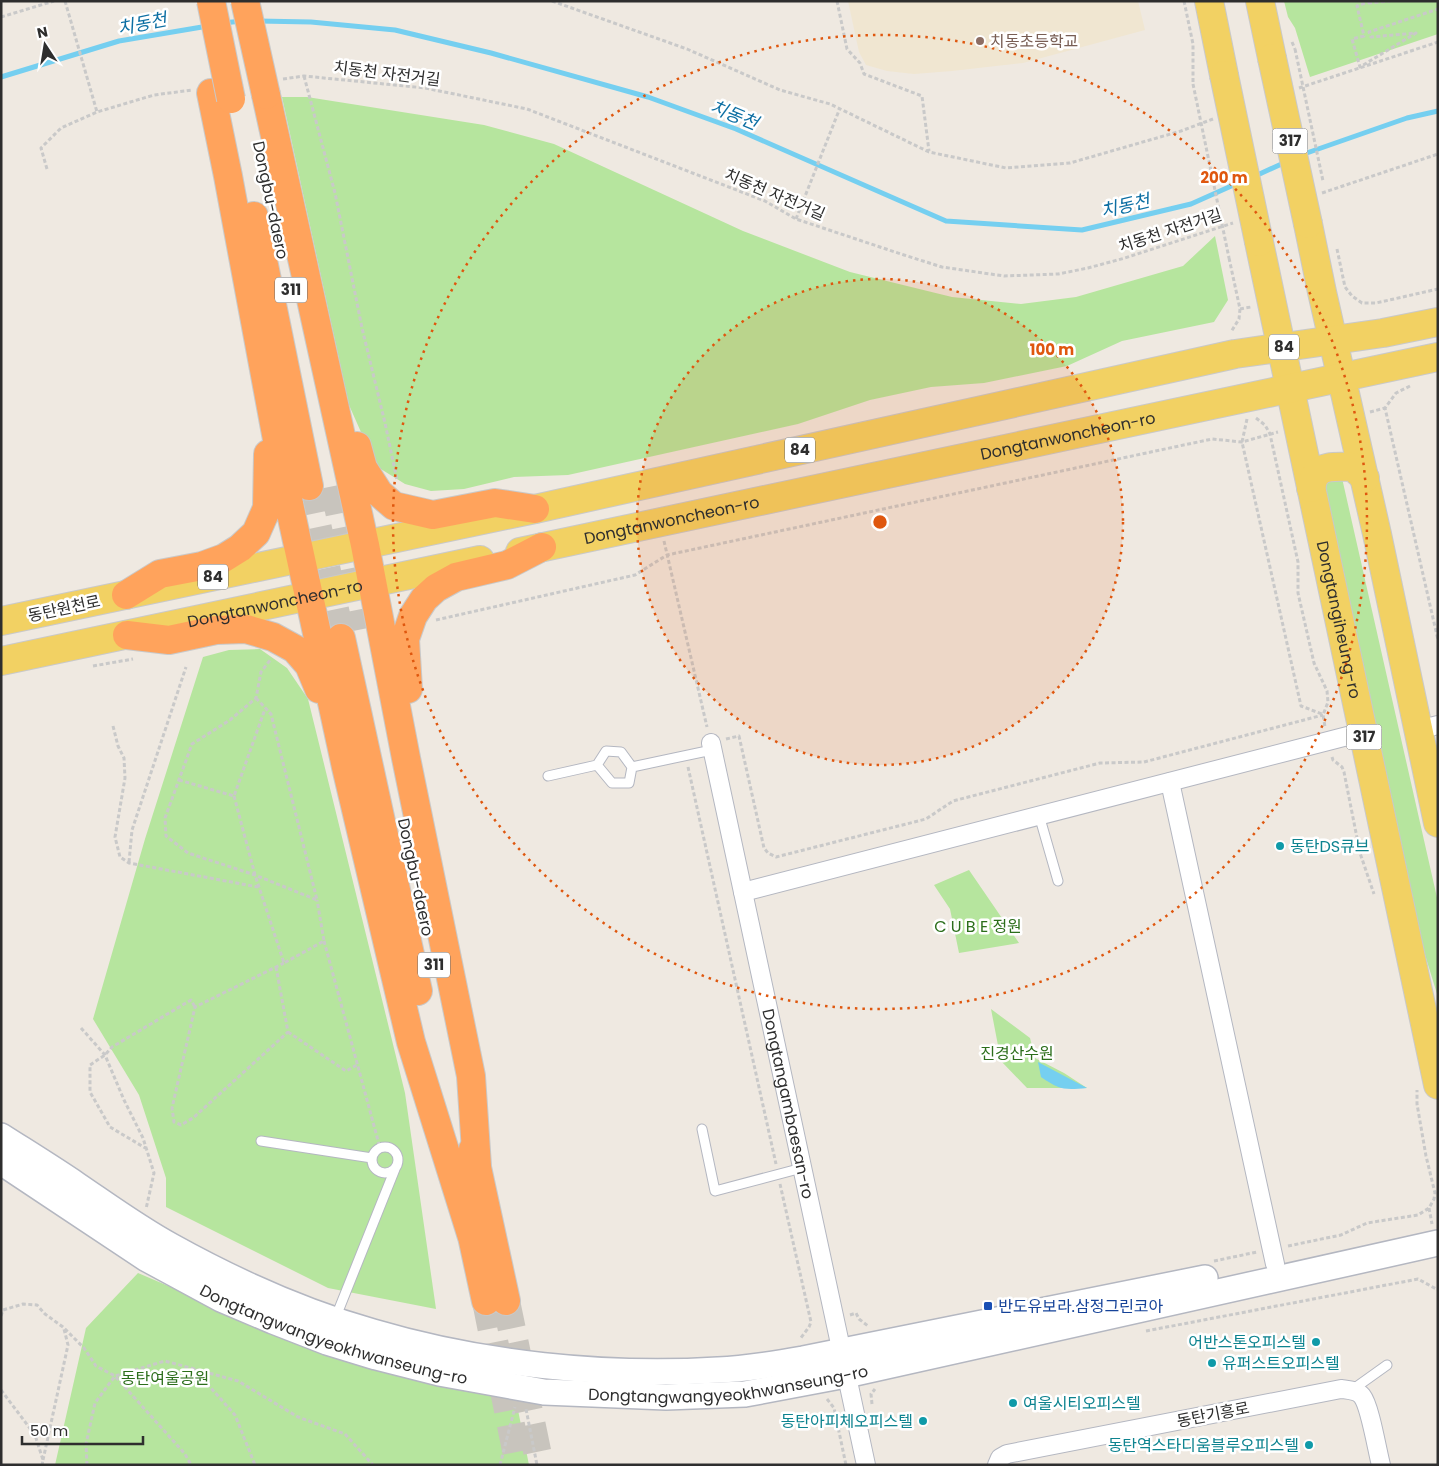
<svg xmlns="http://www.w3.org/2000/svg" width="1439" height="1466" viewBox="0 0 1439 1466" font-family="Poppins,'Noto Sans KR',sans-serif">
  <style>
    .education { fill: #f0e6d1 }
    .green { fill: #b6e59e }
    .water { fill: #75cff0 }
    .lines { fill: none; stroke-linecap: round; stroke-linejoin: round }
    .stream { stroke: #75cff0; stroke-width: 5 }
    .highway-tunnel { stroke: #c8c4bd; stroke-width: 28; stroke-dasharray: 28 14; stroke-linecap: butt }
    .lane-casing { stroke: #b4b7c1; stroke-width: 11 }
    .street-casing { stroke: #b4b7c1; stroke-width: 20 }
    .secondary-casing { stroke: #b4b7c1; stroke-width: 28 }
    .primary-casing { stroke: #c9c9c9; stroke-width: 30 }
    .highway-casing { stroke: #c9c9c9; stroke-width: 30 }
    .path { stroke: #c9c9c9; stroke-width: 3; stroke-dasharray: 4 2.5; stroke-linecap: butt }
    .lane { stroke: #fff; stroke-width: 9 }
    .street { stroke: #fff; stroke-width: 18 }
    .secondary { stroke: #fff; stroke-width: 25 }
    .primary { stroke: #f2d163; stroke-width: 28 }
    .highway { stroke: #ffa35c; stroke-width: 28 }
    .primary-bridge-casing { stroke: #c9c9c9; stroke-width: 30; stroke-linecap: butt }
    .highway-bridge-casing { stroke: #c9c9c9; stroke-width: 30; stroke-linecap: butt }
    .path-bridge { stroke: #c9c9c9; stroke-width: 3; stroke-dasharray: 4 2.5; stroke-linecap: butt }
    .primary-bridge { stroke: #f2d163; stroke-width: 28 }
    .highway-bridge { stroke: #ffa35c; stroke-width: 28 }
    .ring { fill: none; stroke: #df570e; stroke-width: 2.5; stroke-dasharray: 2.5 5 }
    .education-dot { fill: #8d6e63; stroke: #fff; stroke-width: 2 }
    .culture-dot { fill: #0f9aa8; stroke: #fff; stroke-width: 2 }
    .transit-dot { fill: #1a4fb4; stroke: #fff; stroke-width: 2 }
    .labels { text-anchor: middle; stroke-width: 5; stroke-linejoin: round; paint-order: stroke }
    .shield { fill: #fff; stroke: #6d6d6d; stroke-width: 1 }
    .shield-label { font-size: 15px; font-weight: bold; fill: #2e2e2e }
    .education-label { font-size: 16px; fill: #785e54; stroke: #fff; text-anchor: start }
    .street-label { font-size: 16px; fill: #2e2e2e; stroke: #fff }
    .culture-label { font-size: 16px; fill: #0d838f; stroke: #fff; text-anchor: start }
    .park-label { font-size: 16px; fill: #2c6e1b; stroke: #fff }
    .transit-label { font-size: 16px; fill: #164399; stroke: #fff; text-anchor: start }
    .water-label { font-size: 18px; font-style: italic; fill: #0d6fa3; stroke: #fff }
    .centre { fill: #df570e; stroke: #fff; stroke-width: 2.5 }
    .ring-label { font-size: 15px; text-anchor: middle; font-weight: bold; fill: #df570e; stroke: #fff; stroke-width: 5; stroke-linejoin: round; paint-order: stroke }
  </style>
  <rect width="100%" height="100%" fill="#efe9e1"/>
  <path class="education" d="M848 1H1138L1145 30 1023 63 952 71 914 74 887 71 866 65 859 52Z"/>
  <path class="green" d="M1284 1H1438V34L1310 77 1295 28 1288 17Z
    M282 97H307L484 125 554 144 743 231 850 272 952 297 1021 304 1076 297 1183 266 1215 236 1228 300 1214 322 1122 341 1067 366 984 383 931 387 870 400 798 424 568 475 514 477 464 489 431 491 405 484 376 466 349 405Z
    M1342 478 1438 902V997L1404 887 1319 492C1326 483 1331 479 1342 478Z
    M260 649 287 668 308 699 405 1093 436 1309 328 1288 166 1207V1178L139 1095 93 1019 145 839 203 657 229 650Z
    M969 870 1019 943 959 953 950 909 934 885Z
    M991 1009 1030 1038 1035 1058 1064 1073 1087 1088H1027L1001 1061Z
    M138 1273 276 1332 516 1400 529 1465H55L86 1328Z"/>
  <path class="water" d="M1038 1062 1087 1088C1064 1090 1060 1090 1041 1077Z"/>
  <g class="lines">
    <path class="stream" d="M258 21 311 22 395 30 491 53 648 97 736 129 946 221 1082 230 1191 204 1238 183
      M223 23 242 21
      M1 77 119 41 208 26
      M1301 155 1407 118 1438 111
      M1253 177 1286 162"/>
    <path class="highway-tunnel" d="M309 486 341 638
      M334 486 363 629
      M486 1301 519 1465
      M506 1301 540 1465"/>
    <defs>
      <path id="lane" d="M632 767 629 783H612L597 765 606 751 621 752 632 767 712 750
        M548 776 597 765
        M1039 815 1058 881
        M702 1129 715 1191 802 1168
        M261 1141 372 1158
        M372 1160a13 13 0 1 1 26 0a13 13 0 1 1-26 0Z
        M335 1319 395 1169
        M1352 1390 1387 1365"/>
      <g id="street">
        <path d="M1418 730 1438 725"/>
        <path id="s1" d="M711 743 866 1465"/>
        <path d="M1170 782 1275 1264"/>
        <path d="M743 892 1363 732"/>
        <path d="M997 1465 1000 1458 1007 1454 1341 1389C1348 1390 1357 1390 1362 1396 1370 1406 1377 1450 1381 1465"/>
      </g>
      <g id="secondary">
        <path d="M1 1136C26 1152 52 1168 77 1185 108 1206 138 1228 171 1246 234 1281 303 1312 373 1332 481 1364 605 1377 718 1370 747 1369 775 1364 803 1359L1205 1278"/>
        <path id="s2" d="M1 1162 147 1259 221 1299 273 1321 327 1342 376 1357 439 1373 544 1392 666 1397 745 1394 846 1375 1438 1243"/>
      </g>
      <g id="primary">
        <path d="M1209 1 1224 75"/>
        <path d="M1260 1 1272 58"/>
        <path d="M1308 224 1322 292 1377 534 1438 823"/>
        <path id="s3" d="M1259 242 1438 1085"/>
        <path d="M1311 488C1312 484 1313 479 1315 476 1322 464 1341 467 1353 467L1365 478"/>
        <path id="s4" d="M520 552 1438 357"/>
        <path d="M1 621 535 509 1235 354 1383 333 1438 322"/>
        <path id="s5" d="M1 661 480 560"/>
      </g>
      <path id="highway" d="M211 93 228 176 289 504 346 767 411 1042 472 1237
        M266 95 365 545 406 758 471 1076 477 1166
        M254 216 309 486
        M357 446 363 468 379 493 394 506 433 515 495 503 535 509
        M126 595 160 574 202 566 224 558 240 548 256 533 267 508 268 454
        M127 635 169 640 216 630 246 629 273 637 295 649 309 665 319 689
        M341 638 418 991
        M408 689 405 639 413 616 424 599 436 588 456 577 507 565 542 547
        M473 1149 506 1301
        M468 1218 486 1301"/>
    </defs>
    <use href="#lane" class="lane-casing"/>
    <use href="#street" class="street-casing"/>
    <use href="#secondary" class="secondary-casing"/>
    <use href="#primary" class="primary-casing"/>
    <use href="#highway" class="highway-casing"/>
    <path class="path" d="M65 1 97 112
      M552 1 687 49 780 90 830 104 929 152 1006 168 1070 163 1181 131 1213 119
      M837 1 847 49 860 63 864 74 922 96 929 151
      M1184 1 1193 44V84
      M1371 1 1357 6 1364 36 1352 39 1360 67 1416 33 1371 37 1369 32 1438 9
      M1368 3 1390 1
      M1 17 54 1
      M1292 42 1295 49
      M304 76 335 193 362 328 385 423 397 480
      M283 79 304 76 425 88 527 109 765 201 796 219 904 255 942 267 1004 276 1058 274 1088 268 1125 258 1233 223
      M1299 88 1438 42
      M47 169 41 148 61 128 97 112 154 95 192 90
      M1322 193 1438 154
      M796 219 840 108
      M1337 249 1345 287 1352 296 1362 303H1376L1438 289
      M1229 258 1240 309 1239 319 1231 332
      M1240 309 1251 307
      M1410 386 1396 393 1385 408 1438 640
      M1370 412 1385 408
      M1256 418 1265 425 1270 434 1298 562V593L1314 663 1327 691 1328 702 1323 715 1325 727
      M1247 419 1242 442 1301 706 1322 714
      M664 541 707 727
      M436 620 635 575 667 555 1212 439 1242 442 1278 432
      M93 666 133 659
      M256 698 271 714 317 900 255 875 188 853 166 836 165 818 192 744 230 720 256 698 261 672 271 659
      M113 726 118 746 124 758 125 778 115 837 120 857 129 863 258 887
      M726 739 739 736 764 848 768 853 776 857 926 819 953 801 1100 763 1144 762 1323 715
      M1332 757 1333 760 1342 767 1344 772 1360 853 1374 894
      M688 767 776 1164
      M179 780 234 796 265 709
      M234 796 255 875 284 963 324 941 317 900
      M129 862 132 830 186 667
      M324 941 380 1148
      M276 967 288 1032 193 1118 181 1125 174 1122 172 1108 195 1007 276 967 284 963
      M81 1028 105 1055 124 1100 143 1138 154 1173 146 1209
      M288 1032 346 1071 357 1065
      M147 1149 110 1127 90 1092V1065L105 1055 112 1047 191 1000 195 1007
      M780 1184 811 1322 809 1327 800 1339
      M1429 1208 1432 1224
      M1288 1246 1341 1235 1367 1223 1418 1215 1429 1208 1434 1199 1435 1193 1426 1156 1417 1104V1090
      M1214 1261 1257 1252
      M850 1315 856 1313 859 1319 868 1326
      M1 1316 3 1310 23 1304 37 1305 45 1314 63 1327 84 1348 96 1366 115 1376 185 1454 191 1465
      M1146 1331 1418 1279 1438 1290
      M194 1369 235 1415 255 1465
      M1 1390 35 1435 43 1460 42 1465
      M827 1399 834 1408 846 1465
      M872 1404 871 1394 875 1389
      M526 1409 537 1465
      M43 1460 68 1345 64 1329
      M87 1465 86 1444 95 1403 115 1376 165 1361 238 1381 298 1417 345 1434 373 1465
      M500 1465 515 1407"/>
    <use href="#lane" class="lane"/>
    <use href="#street" class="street"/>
    <use href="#secondary" class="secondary"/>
    <use href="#primary" class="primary"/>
    <use href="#highway" class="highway"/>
    <defs>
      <path id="primary-bridge" d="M1272 58 1308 224
        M1224 75 1259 242"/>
      <path id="highway-bridge" d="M211 1 231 99
        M245 1 266 95"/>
    </defs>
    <use href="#primary-bridge" class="primary-bridge-casing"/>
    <use href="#highway-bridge" class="highway-bridge-casing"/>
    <path class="path-bridge" d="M1295 49 1323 181
      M1193 84 1229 258"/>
    <use href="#primary-bridge" class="primary-bridge"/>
    <use href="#highway-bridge" class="highway-bridge"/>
  </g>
  <circle cx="880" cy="522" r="243" fill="#df570e" fill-opacity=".12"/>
  <g class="ring">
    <circle cx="880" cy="522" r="243"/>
    <circle cx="880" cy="522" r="487"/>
  </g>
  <circle class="education-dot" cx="980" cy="41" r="5"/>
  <g class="culture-dot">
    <circle cx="1280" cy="846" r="5"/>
    <circle cx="1316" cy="1342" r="5"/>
    <circle cx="1212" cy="1363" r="5"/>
    <circle cx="1013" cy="1403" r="5"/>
    <circle cx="923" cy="1421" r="5"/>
    <circle cx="1309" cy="1445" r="5"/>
  </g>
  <rect class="transit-dot" x="983" y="1301" width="10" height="10" rx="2.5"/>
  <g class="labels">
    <g class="shield">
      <rect x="1272.5" y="128.5" width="35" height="25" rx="4"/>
      <rect x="275" y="277.5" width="32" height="25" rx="4"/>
      <rect x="1269" y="334.5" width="30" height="25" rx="4"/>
      <rect x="785" y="437.5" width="30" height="25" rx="4"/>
      <rect x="198" y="564.5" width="30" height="25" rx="4"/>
      <rect x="1346.5" y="724.5" width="35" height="25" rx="4"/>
      <rect x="418" y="952.5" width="32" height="25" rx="4"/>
    </g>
    <g class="shield-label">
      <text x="1290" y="146">317</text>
      <text x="291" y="295">311</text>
      <text x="1284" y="352">84</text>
      <text x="800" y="455">84</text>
      <text x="213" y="582">84</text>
      <text x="1364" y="742">317</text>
      <text x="434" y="970">311</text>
    </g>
    <g class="education-label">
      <text x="990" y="47">치동초등학교</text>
    </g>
    <g class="street-label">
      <text transform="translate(387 73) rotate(7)" y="6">치동천 자전거길</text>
      <text transform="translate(775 194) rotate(23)" y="6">치동천 자전거길</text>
      <text transform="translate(271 200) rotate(78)" y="6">Dongbu-daero</text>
      <text transform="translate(1170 230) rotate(-18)" y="6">치동천 자전거길</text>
      <text dy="6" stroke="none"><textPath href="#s4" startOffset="560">Dongtanwoncheon-ro</textPath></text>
      <text dy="6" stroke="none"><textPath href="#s4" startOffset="155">Dongtanwoncheon-ro</textPath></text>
      <text dy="6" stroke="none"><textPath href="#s5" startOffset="280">Dongtanwoncheon-ro</textPath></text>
      <text transform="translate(64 608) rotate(-12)" y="6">동탄원천로</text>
      <text dy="6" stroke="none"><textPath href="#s3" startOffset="386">Dongtangiheung-ro</textPath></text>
      <text transform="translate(416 877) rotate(78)" y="6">Dongbu-daero</text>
      <text dy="6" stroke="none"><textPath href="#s1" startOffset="369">Dongtangambaesan-ro</textPath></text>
      <text dy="6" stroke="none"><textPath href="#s2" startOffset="378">Dongtangwangyeokhwanseung-ro</textPath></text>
      <text dy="6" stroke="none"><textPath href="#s2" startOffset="782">Dongtangwangyeokhwanseung-ro</textPath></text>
      <text transform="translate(1213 1414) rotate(-11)" y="6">동탄기흥로</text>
    </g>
    <g class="culture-label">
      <text x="1290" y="852">동탄DS큐브</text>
      <text x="1306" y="1348" text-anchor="end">어반스톤오피스텔</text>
      <text x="1222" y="1369">유퍼스트오피스텔</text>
      <text x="1023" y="1409">여울시티오피스텔</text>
      <text x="913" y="1427" text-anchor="end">동탄아피체오피스텔</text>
      <text x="1299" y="1451" text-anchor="end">동탄역스타디움블루오피스텔</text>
    </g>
    <g class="park-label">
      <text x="978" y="932">C U B E 정원</text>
      <text x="1017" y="1059">진경산수원</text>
      <text x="165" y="1384">동탄여울공원</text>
    </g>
    <g class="transit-label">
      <text x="998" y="1312">반도유보라.삼정그린코아</text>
    </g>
    <g class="water-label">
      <text transform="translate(142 24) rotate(-11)" y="6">치동천</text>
      <text transform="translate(734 115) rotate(22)" y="6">치동천</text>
      <text transform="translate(1125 206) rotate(-13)" y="6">치동천</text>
    </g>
  </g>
  <circle cx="880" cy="522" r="8" class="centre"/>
  <g class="ring-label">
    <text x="1224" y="183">200 m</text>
    <text x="1052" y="355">100 m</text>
  </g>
  <rect width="1439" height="1466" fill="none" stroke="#2e2e2e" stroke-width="5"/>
  <g transform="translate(45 45) rotate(348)" stroke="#ffffff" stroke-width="4" paint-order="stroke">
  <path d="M0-4L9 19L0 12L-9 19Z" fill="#2e2e2e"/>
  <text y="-8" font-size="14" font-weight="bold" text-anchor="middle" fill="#2e2e2e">N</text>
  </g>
  <path d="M22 1436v8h121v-8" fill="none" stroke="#2e2e2e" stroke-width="2.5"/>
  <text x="30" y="1436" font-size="15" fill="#2e2e2e" stroke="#ffffff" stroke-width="4" paint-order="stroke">50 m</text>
</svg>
